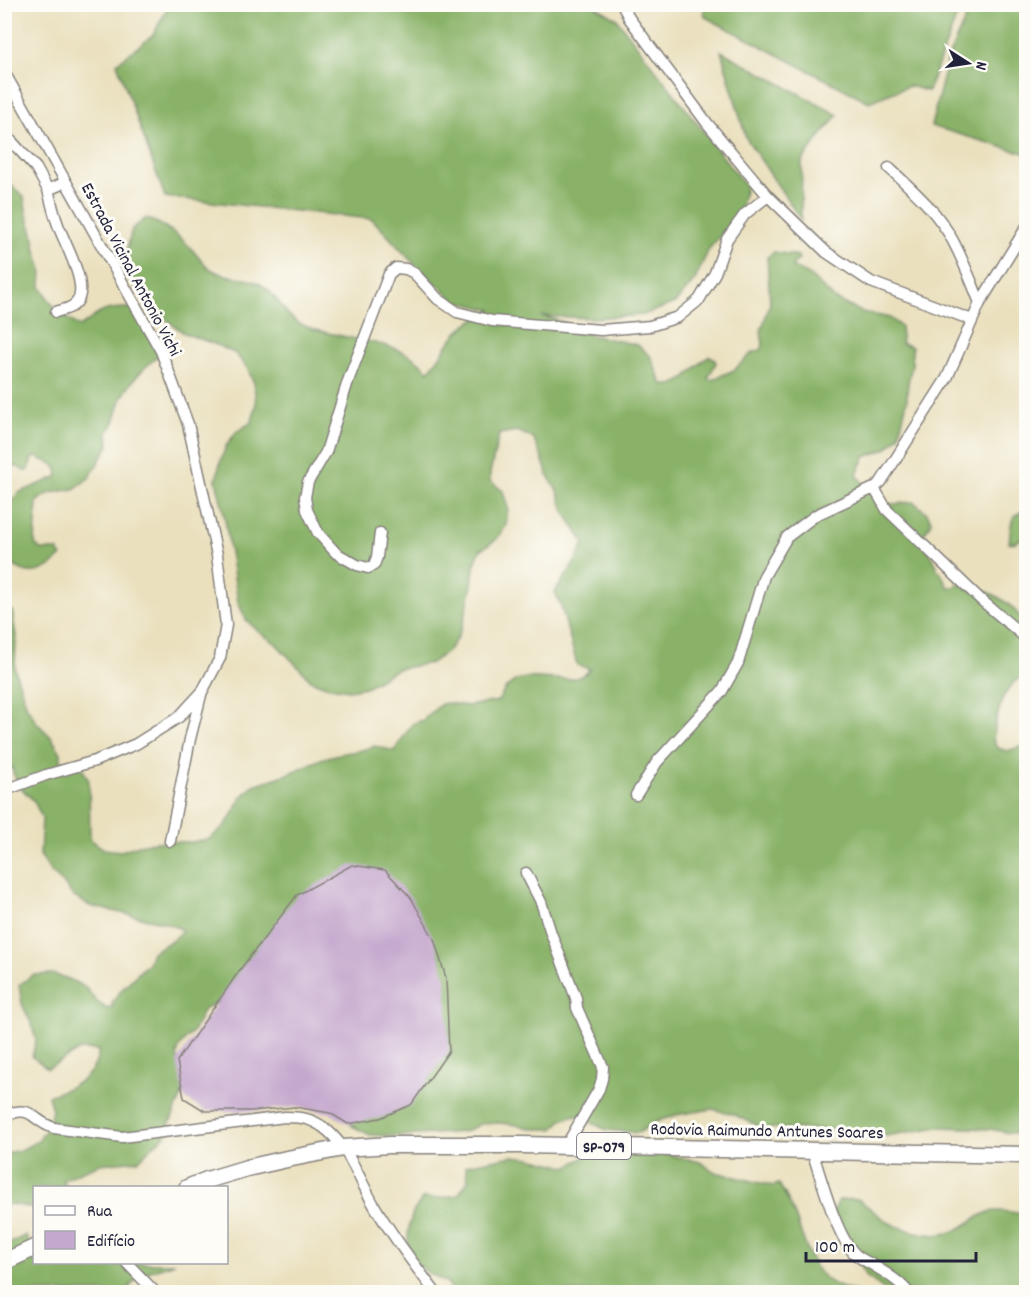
<svg xmlns="http://www.w3.org/2000/svg" width="1031" height="1297" viewBox="0 0 1031 1297" font-family="Dekko,sans-serif">
  <style>
    .forest { fill: #89b268; stroke: #566a52; stroke-width: 1.5 }
    .building { fill: #c5a8ce }
    .lines { fill: none; stroke-linecap: round; stroke-linejoin: round }
    .minor-casing { stroke: #86817c; stroke-width: 13 }
    .highway-casing { stroke: #86817c; stroke-width: 19 }
    .minor { stroke: #fff; stroke-width: 10 }
    .highway { stroke: #fff; stroke-width: 16 }
    .labels { text-anchor: middle; stroke-width: 6; stroke-linejoin: round; paint-order: stroke }
    .shield { fill: #fdfcf7; stroke: #646373; stroke-width: 1.5 }
    .shield-label { font-size: 16px; font-weight: bold; fill: #22223b }
    .street-label { font-size: 18px; fill: #22223b; stroke: #fdfcf7 }
  </style>
  <rect width="100%" height="100%" fill="#fdfcf7"/>
  <filter id="ink" filterUnits="userSpaceOnUse"><feTurbulence type="fractalNoise" baseFrequency=".0167" numOctaves="2"/><feDisplacementMap in="SourceGraphic" scale="12" xChannelSelector="R" yChannelSelector="G"/><feConvolveMatrix kernelMatrix="1 2 1 2 8 2 1 2 1" color-interpolation-filters="sRGB"/></filter>
  <filter id="wash" filterUnits="userSpaceOnUse"><feTurbulence type="fractalNoise" baseFrequency=".008" numOctaves="4" result="noise"/><feDisplacementMap in="SourceGraphic" scale="24" xChannelSelector="R" yChannelSelector="G"/><feGaussianBlur stdDeviation="1.35" result="paint"/><feColorMatrix in="noise" values="0 0 0 0 0 0 0 0 0 0 0 0 0 0 0 0 0 1.4 0 .05"/><feComposite in="paint" operator="in"/></filter>
  <g filter="url(#wash)">
    <rect width="100%" height="100%" fill="#eae0be"/>
    <path class="forest" d="M972 4 1026 5V154L931 126 949 55Z
      M169 5H593L616 18 746 187 739 214 709 249 695 280 675 303 643 315 594 318 541 316 560 321 591 335 638 345 651 357 662 384C682 391 694 364 710 356L714 358 716 363 708 378 711 380 734 370 752 353 761 350 763 345 761 331 770 303 767 257 774 252 798 256 799 260 793 264V267L809 275 836 300 862 312 890 318 901 327 902 339 901 343 912 347V365L908 383 907 401 899 436 886 449 865 457 857 474C865 488 877 504 894 504 900 504 907 502 914 502L927 513 932 522 923 535V540L937 566 936 569 940 571 948 587H955L959 583C969 587 980 588 990 593 1004 599 1020 612 1026 627 1029 635 1026 665 1026 674L1014 682 1003 697 996 720 993 740 998 748 1007 751 1026 745V1134L1009 1133 990 1129 939 1127 885 1136 868 1135 848 1130 763 1128 732 1114 712 1109 676 1115 658 1121 638 1133 607 1130 575 1115 562 1120 553 1129H534L517 1125 499 1123 481 1124 464 1132 400 1136 370 1135 352 1126 342 1108 219 1001 204 1009 194 1030 179 1047 177 1055 185 1088 167 1130V1134L153 1146 139 1160 100 1164 82 1171 63 1180 67 1187 34 1188V1208L10 1204 5 1206V1209V1154L23 1149 38 1141 48 1127 52 1110 48 1096C70 1088 98 1078 98 1050H80L48 1068 32 1057 36 1040 31 1023 22 1004 19 985 33 975 52 974 69 979 85 987 96 1001 107 1009 113 1006 112 1003 123 988 148 963 152 952 173 940 182 931 179 928 162 922 90 906 74 897 63 883 50 871 40 855 42 818 34 801 21 788 13 773V767L5 771V615L12 610 16 636 15 670 27 707 37 723 51 737 61 753V761L81 766 89 781 90 839 104 849 121 851 139 845 155 842H192L209 839 223 828 233 814 241 798 254 785 288 774 321 759 339 754 358 751 375 746 394 751 412 724 423 720 441 704 448 703 468 706 498 701C503 693 507 684 517 680 536 672 576 689 590 669L577 665 561 606 555 592 577 559 584 543 564 511 558 492 548 476 542 458 533 438 517 431 499 434 490 473V481L503 491 508 508 506 526 496 540 480 550 474 567 472 585 464 620 458 637 448 651 431 663 397 669 366 687 349 690 329 687 312 681 275 643 259 632 246 620 238 602 224 514 216 480 220 463 226 446 236 432 252 422 256 404 254 383 247 368 236 354 217 345 184 333 156 312 133 284 127 267V249L132 229 146 218C164 225 174 232 188 245 197 254 202 265 214 271 231 280 251 275 266 288 280 300 286 319 305 326 342 342 402 337 428 371 437 362 443 351 451 340 461 326 476 317 492 310L456 301 416 266 372 219 165 197 117 63 153 35Z
      M703 5V4L961 5 928 91 909 86 869 102 705 17Z
      M721 51 838 115 822 134 802 161 801 220 746 138Z
      M5 180 24 197 27 215 33 233 36 251 42 270 41 287 51 303 65 317 80 327C100 311 106 307 133 308L159 355C144 368 131 380 122 398 116 411 117 421 108 433L109 445 89 478 74 489 50 493 37 501 35 544 41 550H57L62 556C42 576 24 579 5 557V511L18 493 57 477 58 471 53 464 36 457 32 459 28 471H24L17 466 7 470 5 477Z
      M1026 510V536L1016 542 1009 543C1011 527 1008 515 1026 510Z
      M642 1148 700 1162 715 1172 773 1186 779 1184C788 1198 795 1214 800 1230 806 1246 812 1268 826 1279 834 1286 846 1289 856 1292H452L448 1283C438 1278 428 1274 419 1266 405 1253 406 1231 413 1213 415 1208 420 1203 423 1198H440L458 1195 468 1181 466 1165 512 1156 530 1158 567 1167 595 1151Z
      M858 1199C868 1206 878 1215 888 1222 899 1229 930 1237 943 1234 961 1232 973 1217 989 1212 1001 1209 1015 1213 1026 1215V1292H888L867 1277 831 1216 839 1200Z
      M26 1235 30 1245 34 1246V1262L175 1263 141 1274 125 1292H5V1246Z"/>
    <g id="blocks">
      <path class="building" d="M352 865 385 870 411 898 434 939 446 978 449 1051 411 1105 380 1118 348 1124 330 1113 295 1107 251 1111H205L184 1098 177 1061 239 971 297 895Z"/>
    </g>
  </g>
  <g filter="url(#ink)">
    <use href="#blocks" fill-opacity="0" stroke="#86817c" stroke-width="1.5"/>
    <g class="lines">
      <defs>
        <path id="minor" d="M622 4 629 18 707 123 768 196 826 252 871 282 972 320
          M4 72 161 351 188 424 217 555 226 625 220 658 202 692 179 717 136 744 95 761 46 775 11 788 4 792
          M4 133 36 168 48 190
          M889 168C913 190 939 213 954 243 964 262 972 283 980 303
          M56 312C65 309 75 308 79 298 86 279 63 241 57 222 53 211 51 200 48 190L66 182
          M874 488 887 510 980 599 1026 638
          M380 533 377 557 374 565 368 568 357 565 336 553 318 533 307 510 305 497 308 482 326 452 348 381 389 274 396 268 406 269 414 273 438 299 457 312 492 321 601 330 650 326 678 317 699 300 715 273 727 239 745 214 768 196
          M636 795 657 762 722 691 738 663 764 576 787 537 816 515 874 488 881 482 947 378 980 303 1026 228
          M170 841 190 739 201 695
          M526 873 541 902 551 933 576 998 577 1008 603 1067 602 1079 599 1089 566 1146
          M4 1115C36 1105 28 1119 54 1128L122 1137 285 1117C303 1117 314 1119 328 1131 350 1150 360 1181 374 1205 392 1236 414 1264 435 1292
          M812 1151C821 1177 836 1236 855 1254 859 1258 866 1261 871 1264 883 1271 900 1281 908 1292
          M126 1262 155 1292"/>
        <path id="highway" d="M187 1188 207 1180 247 1168 287 1159 343 1148 390 1145H521L1026 1155
          M4 1262 34 1248"/>
      </defs>
      <use href="#minor" class="minor-casing"/>
      <use href="#highway" class="highway-casing"/>
      <use href="#minor" class="minor"/>
      <use href="#highway" class="highway"/>
    </g>
  </g>
  <g class="labels">
    <rect class="shield" x="577" y="1133" width="54" height="26" rx="4.5"/>
    <g class="shield-label">
      <text x="604" y="1152">SP-079</text>
    </g>
    <g class="street-label">
      <text transform="translate(132 269) rotate(62)" y="6">Estrada Vicinal Antonio Vichi</text>
      <text transform="translate(767 1130) rotate(1)" y="6">Rodovia Raimundo Antunes Soares</text>
    </g>
  </g>
  <rect width="1031" height="1297" fill="none" stroke="#fdfcf7" stroke-width="24"/>
  <rect x="33" y="1186" width="195" height="78" fill="#fdfcf7" stroke="#a5a5ac" stroke-width="1.5"/>
  <rect x="45" y="1206" width="30" height="9" fill="#ffffff" stroke="#a5a5ac" stroke-width="1.5"/>
  <text x="87" y="1216" font-size="18" fill="#22223b">Rua</text>
  <rect x="45" y="1231" width="30" height="18" fill="#c5a8ce" stroke="#a5a5ac" stroke-width="1.5"/>
  <text x="87" y="1246" font-size="18" fill="#22223b">Edifício</text>
  <g transform="translate(968 63) rotate(102)" stroke="#fdfcf7" stroke-width="4.5" paint-order="stroke">
  <path d="M0-4.5L10 22L0 15L-10 22Z" fill="#22223b"/>
  <text y="-9" font-size="16" font-weight="bold" text-anchor="middle" fill="#22223b">N</text>
  </g>
  <path d="M806 1252v9h170v-9" fill="none" stroke="#22223b" stroke-width="3"/>
  <text x="815" y="1252" font-size="18" fill="#22223b" stroke="#fdfcf7" stroke-width="4.5" paint-order="stroke">100 m</text>
</svg>
